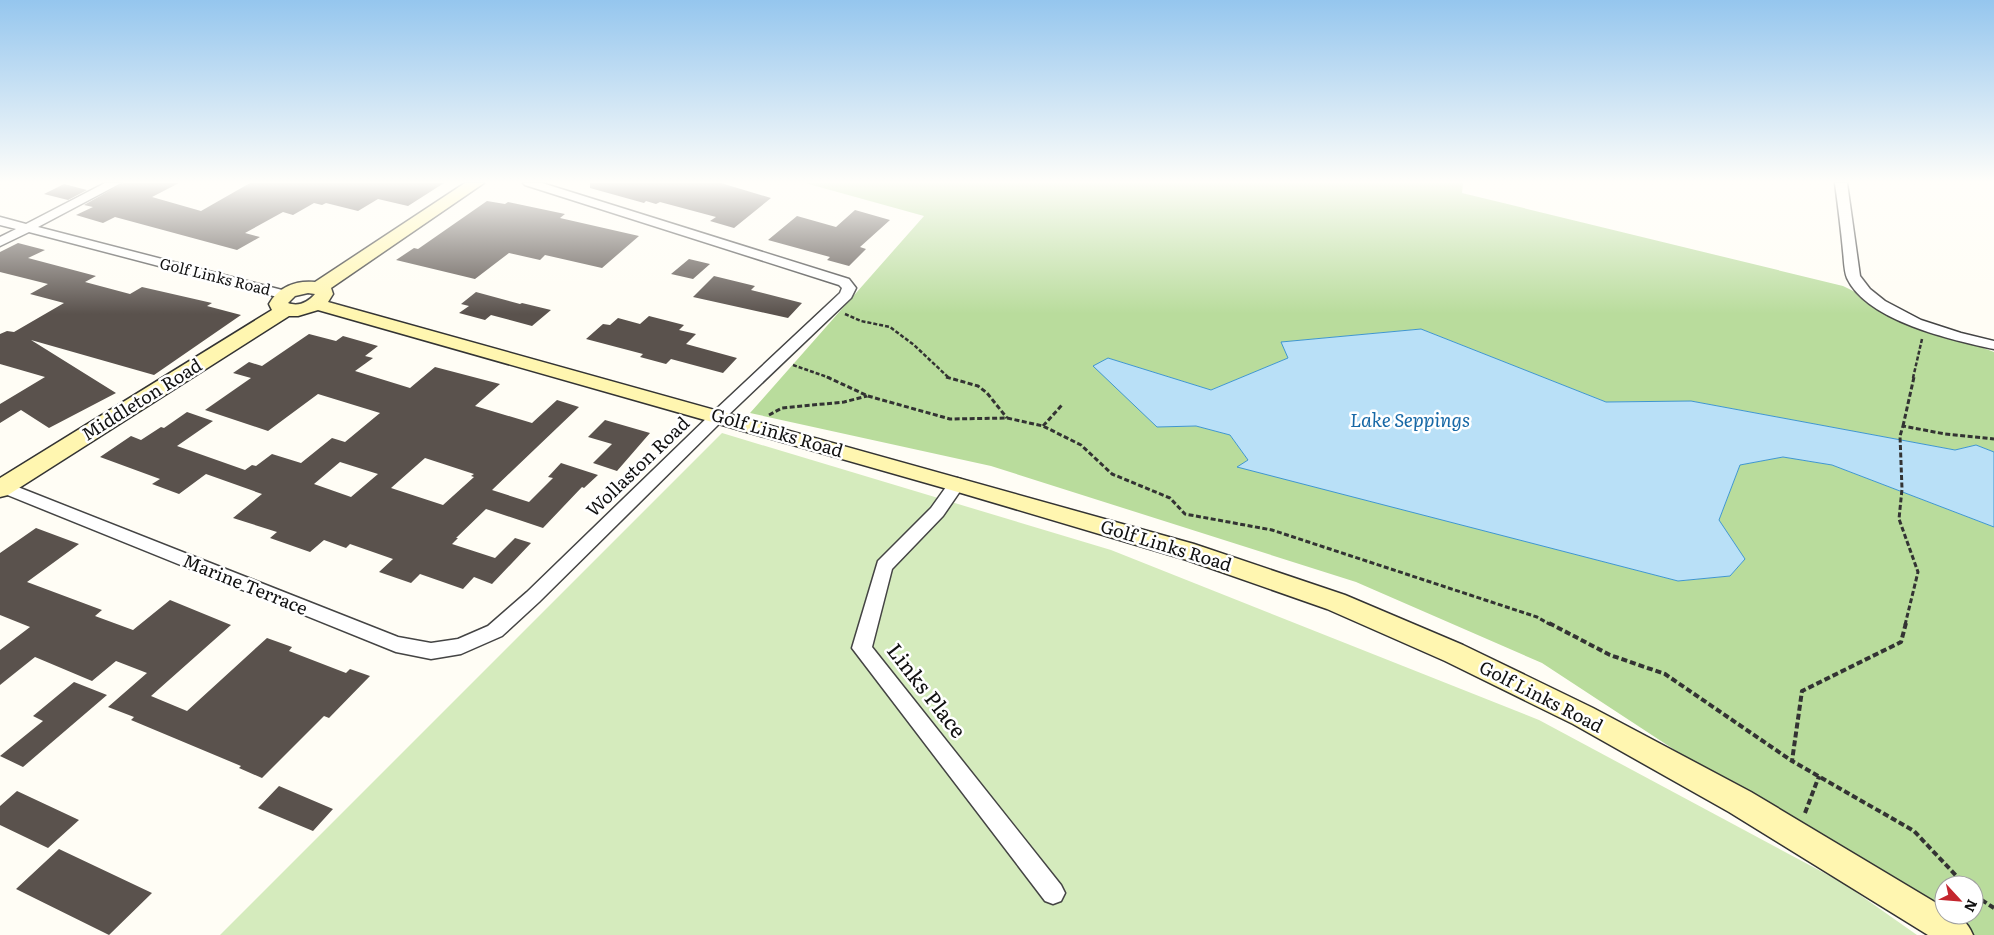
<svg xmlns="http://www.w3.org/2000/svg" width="1994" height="935" viewBox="0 0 1994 935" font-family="Literata,serif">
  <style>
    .green { fill: #d5ebbd }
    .forest { fill: #b9dc9c; fill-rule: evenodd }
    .water { fill: #b9e0f7; stroke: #3f96cf }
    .building { fill: #5a524d; fill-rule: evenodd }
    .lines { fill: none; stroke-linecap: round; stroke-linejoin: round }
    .minor-casing { stroke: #444; stroke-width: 3 }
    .secondary-casing { stroke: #333; stroke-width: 3 }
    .path-far2 { stroke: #333; stroke-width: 2.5; stroke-dasharray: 4 2; stroke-linecap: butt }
    .path-far1 { stroke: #333; stroke-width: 3; stroke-dasharray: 5 2.5; stroke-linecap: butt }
    .path { stroke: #333; stroke-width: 4; stroke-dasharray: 6 3; stroke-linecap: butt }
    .minor { fill: #fff; fill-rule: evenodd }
    .secondary { fill: #fff6b0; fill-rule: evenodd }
    .labels { text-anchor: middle; stroke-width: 5; stroke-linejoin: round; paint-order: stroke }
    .far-street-label { font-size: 15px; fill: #111; stroke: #fff }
    .street-label { font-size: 18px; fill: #111; stroke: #fff }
    .water-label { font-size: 19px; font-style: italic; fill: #1768a6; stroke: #fff }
    .near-street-label { font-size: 21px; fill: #111; stroke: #fff }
  </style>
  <rect width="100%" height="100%" fill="#fffdf5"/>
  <path class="green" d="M722 433 1111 550 1539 720 1843 883 1917 935H220Z"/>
  <path class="forest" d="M805 183H1463L1462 193 1843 286 1925 326 1994 352V452L1976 445 1955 450 1691 401 1606 402 1421 329 1282 342 1288 358 1211 390 1108 358 1157 427 1196 426 1230 435 1248 460 1238 467 1678 581 1730 576 1745 559 1719 520 1740 465 1783 457 1832 465 1994 527V935H1957L1542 663 1356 582 991 466 750 413 924 216ZM1944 885H1974V915H1944Z"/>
  <path class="water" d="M1421 329 1606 402 1691 401 1955 450 1976 445 1994 452V527L1832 465 1783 457 1740 465 1719 520 1745 559 1730 576 1678 581 1237 467 1248 460 1230 435 1196 426 1157 427 1093 366 1108 358 1211 390 1288 358 1281 342Z"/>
  <path class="building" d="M123 183H179L152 197 201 211 250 183H444L408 206 378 199 358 211 326 203 322 205 314 203 293 215 283 212 245 233 260 237 237 250 115 217 103 223 76 215 93 207 84 205Z
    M590 183H721L771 198 734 228 710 221 716 217 660 202 656 204 646 201 644 203 590 188Z
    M64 184 87 190 68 200 44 194Z
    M487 201 505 204 508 202 565 214 560 218 639 236 602 268 545 255 540 260 509 253 475 279 396 260 414 248 418 249Z
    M855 210 890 220 860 247 866 249 849 266 827 260 830 257 768 240 797 216 836 227Z
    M18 243 45 250 28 258 96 276 85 282 130 294 142 287 212 303 207 306 241 315 154 375 31 340 116 393 49 428 21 410 0 423V404L45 377 0 364V334L7 331 14 332 64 303 30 294 48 284 0 272V252Z
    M689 259 710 264 693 279 671 274Z
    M714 276 755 286 751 290 802 303 788 318 693 297Z
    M476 292 520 304 522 303 551 310 532 326 491 315 485 320 459 313 469 306 461 304Z
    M649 316 684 325 679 330 696 334 686 344 737 358 723 373 671 359 666 364 640 357 643 354 586 339 603 324 610 325 618 318 640 324Z
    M309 334 336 341 343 336 378 346 365 356 373 358 355 371 410 388 435 367 500 384 475 406 532 423 557 400 579 407 492 490 529 502 553 478 548 477 561 463 598 475 584 488 582 487 543 528 486 509 456 538H458L452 544 495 558 515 538 531 543 492 584 474 577 463 589 420 574 411 583 379 572 393 559 350 544 346 548 324 540 310 552 270 538 277 532 233 518 262 494 206 474 179 494 152 484 160 479 100 457 131 436 141 440 161 427 164 428 187 412 213 421 177 446 245 470 252 465 256 466 272 454 301 463 332 438 345 442 380 413 318 394 268 431 205 410 251 378 233 373 249 362 262 366ZM425 458 474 474 471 476 474 477 443 505 391 488ZM340 462 378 474 351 497 314 484Z
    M605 420 650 433 617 471 593 463 612 444 588 437Z
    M36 528 79 544 27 582 102 610 95 616 133 630 170 600 231 625 151 696 187 711 267 638 292 647 289 651 346 673 350 669 370 676 329 718 324 716 262 778 239 768 241 766 131 720 134 717 108 707 147 673 116 661 92 681 35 657 0 685V650L30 627 0 615V553Z
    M74 682 107 695 23 767 0 756 43 721 33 716Z
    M279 786 333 809 313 831 258 808Z
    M17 791 79 820 48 848 0 825V806Z
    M59 849 152 893 109 935 16 889Z"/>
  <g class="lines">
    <defs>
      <path id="minor" d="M105 183H121L38 227 290 292 292 295 285 299 29 232 0 246V237L16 229 0 225V217L26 224Z
        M523 183H542L849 279 856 288 851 298 723 420 539 602 502 636 461 654 431 659 396 652 0 492V480L398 637 431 643 458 639 488 626 527 592 713 412 840 293 842 288 839 285 525 185Z
        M1835 183H1847L1860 276 1870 289 1885 301 1921 320 1961 333 1994 341V349C1952 340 1867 321 1847 278 1844 271 1844 259 1843 251 1841 229 1838 206 1835 183Z
        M957 478 963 480 965 484 943 516 892 569 872 647 1061 885 1065 893 1061 901 1053 904 1045 901 852 648 878 561 931 508 951 480Z"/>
      <path id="secondary" d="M465 183H484L331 288 333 294 328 302 1194 544 1345 595 1463 645 1593 708 1751 792 1933 901 1944 908V915C1960 915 1967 921 1973 935H1928L1729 812 1573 724 1445 661 1327 609 1187 560 951 490 318 310 298 316H289L8 495 0 497V478L272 310 269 304C278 287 296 280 315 282ZM308 293 315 294C308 302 299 307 288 303L295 296Z"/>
    </defs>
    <use href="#minor" class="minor-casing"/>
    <use href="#secondary" class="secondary-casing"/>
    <path class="path-far2" d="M845 314 861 321 890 327 914 345 949 378
      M793 365 830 378
      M1913 378 1922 339"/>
    <path class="path-far1" d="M827 377 868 396 950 419 1007 418 1043 426 1081 445 1112 474 1170 498 1185 514 1272 530 1537 617 1551 625
      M946 377 978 386 987 393 1007 418
      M769 415 782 408 844 402 867 396
      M1043 426 1062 405
      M1903 426 1914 377
      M1905 625 1918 572 1899 519 1902 489 1900 436 1903 426 1945 434 1994 439"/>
    <path class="path" d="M1549 623 1610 655 1665 674 1792 761
      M1906 623 1901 642 1802 691 1792 761 1914 831 1965 885
      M1805 813 1819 776
      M1974 895 1994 908"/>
    <use href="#minor" class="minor"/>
    <use href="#secondary" class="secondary"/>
  </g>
  <linearGradient id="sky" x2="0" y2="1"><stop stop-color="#95c6ee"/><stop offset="0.58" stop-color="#fffefa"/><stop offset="1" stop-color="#fffefa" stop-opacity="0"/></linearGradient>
  <rect width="1994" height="314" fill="url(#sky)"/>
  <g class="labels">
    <g class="far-street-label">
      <text transform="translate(215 277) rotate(14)" y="5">Golf Links Road</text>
    </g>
    <g class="street-label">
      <text transform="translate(142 400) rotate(-32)" y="6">Middleton Road</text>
      <text transform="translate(777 433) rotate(16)" y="6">Golf Links Road</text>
      <text transform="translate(638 467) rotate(-44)" y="6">Wollaston Road</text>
      <text transform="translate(1166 546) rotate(17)" y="6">Golf Links Road</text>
      <text transform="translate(245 585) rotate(22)" y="6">Marine Terrace</text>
      <text transform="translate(1541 697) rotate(27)" y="6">Golf Links Road</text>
    </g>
    <g class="water-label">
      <text x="1410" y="427">Lake Seppings</text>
    </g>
    <g class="near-street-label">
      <text transform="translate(926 691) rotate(52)" y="7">Links Place</text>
    </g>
  </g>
  <g transform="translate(1959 900) rotate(116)"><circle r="24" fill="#ffffff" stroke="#a0a0a0"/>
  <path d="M0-4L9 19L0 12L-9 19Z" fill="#c4262e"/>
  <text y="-8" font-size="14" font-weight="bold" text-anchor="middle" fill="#111111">N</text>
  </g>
</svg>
